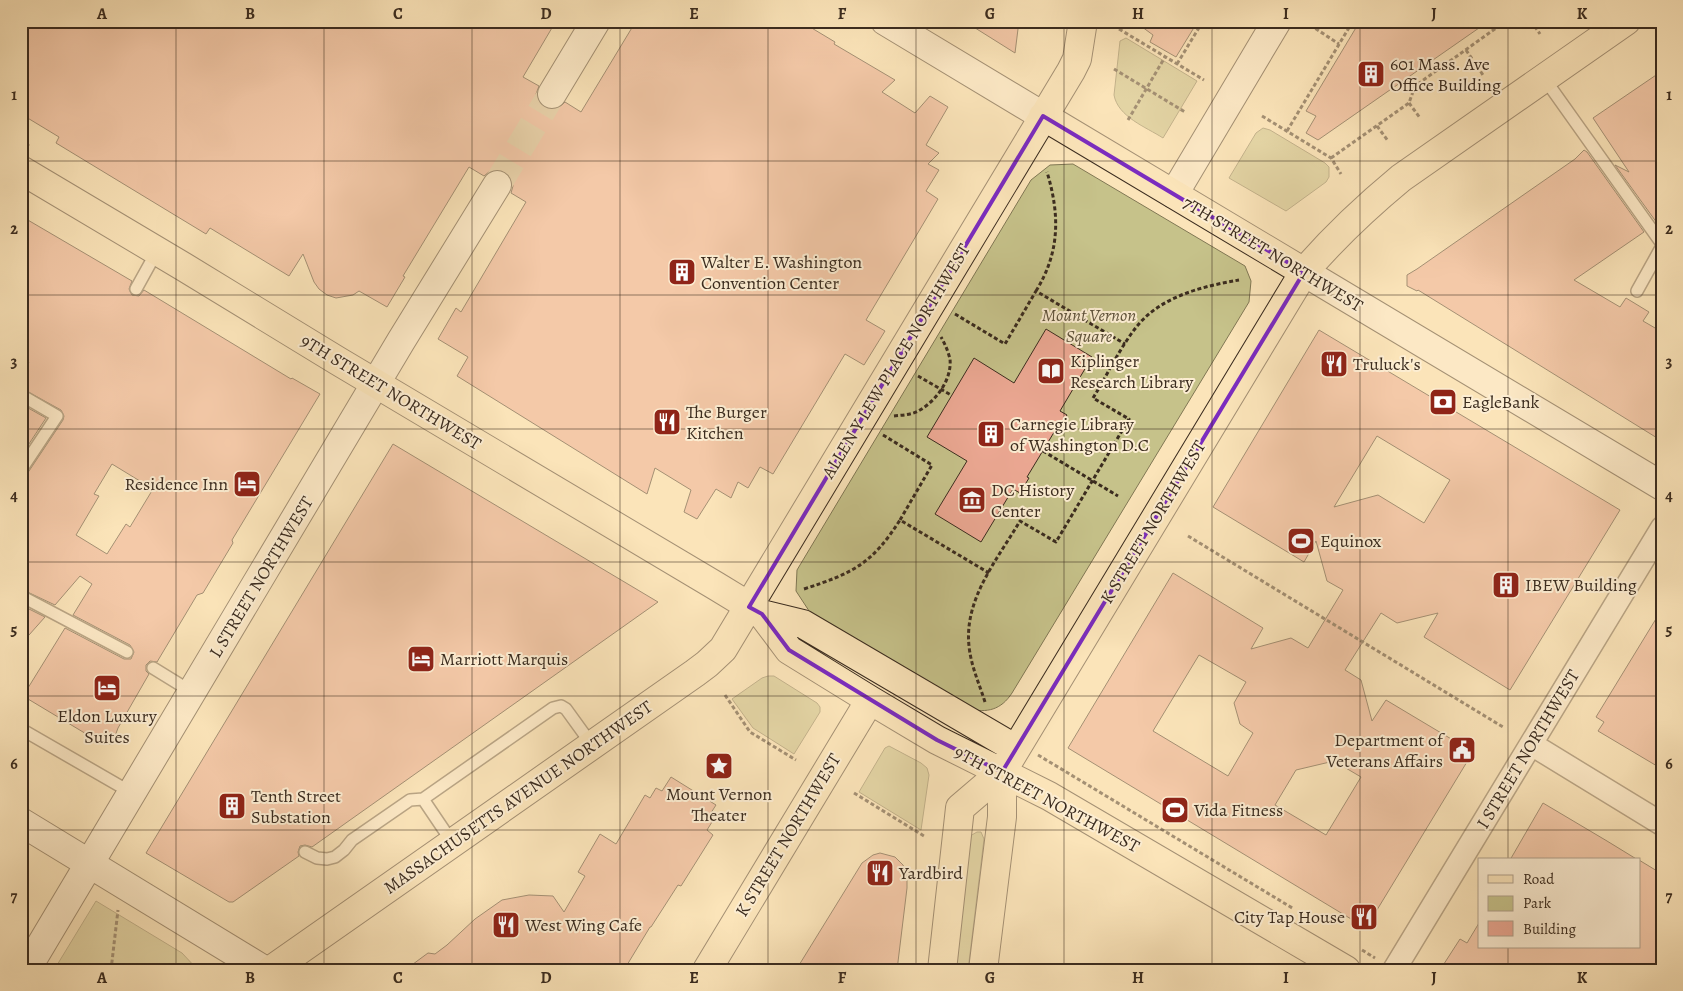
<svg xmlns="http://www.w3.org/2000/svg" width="1683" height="991" viewBox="0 0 1683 991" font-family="Alegreya,serif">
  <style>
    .green { fill: #c6c28a; stroke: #807754 }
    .building { fill: #eca893; stroke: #3b2c1f; fill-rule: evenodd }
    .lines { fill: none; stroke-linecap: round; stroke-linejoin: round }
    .secondary-tunnel { stroke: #d5bf9a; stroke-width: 28; stroke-dasharray: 28 14; stroke-linecap: butt }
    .lane-casing { stroke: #6b5a46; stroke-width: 14 }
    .street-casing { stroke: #6b5a46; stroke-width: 25 }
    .secondary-casing { stroke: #3b2c1f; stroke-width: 30 }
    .primary-casing { stroke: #3b2c1f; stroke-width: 30 }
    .path { stroke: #3b2c1f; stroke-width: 3; stroke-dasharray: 4 2.5; stroke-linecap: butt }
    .lane { stroke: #fcedd2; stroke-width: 11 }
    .street { stroke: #fcedd2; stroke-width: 22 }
    .secondary { stroke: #fcedd2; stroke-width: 28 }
    .primary { stroke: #fbe4b9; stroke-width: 28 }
    .marked { fill: none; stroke: #7b2cbf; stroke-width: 4; stroke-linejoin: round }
    .grid { fill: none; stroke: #3b2c1f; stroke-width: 1; stroke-opacity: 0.55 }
    .labels { text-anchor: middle; stroke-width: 4; stroke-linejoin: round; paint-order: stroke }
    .poi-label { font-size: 18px; fill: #3b2c1f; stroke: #fcedd2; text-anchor: start }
    .street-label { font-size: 18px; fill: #3b2c1f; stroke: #fcedd2 }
    .park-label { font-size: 18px; font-style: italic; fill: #5e523a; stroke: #fcedd2 }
    .neatline { fill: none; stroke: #3b2c1f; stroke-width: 2 }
    .grid-label { font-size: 16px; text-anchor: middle; font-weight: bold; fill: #3b2c1f }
  </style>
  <rect width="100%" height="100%" fill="#fbe4b9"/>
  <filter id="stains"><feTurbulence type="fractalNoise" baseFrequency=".004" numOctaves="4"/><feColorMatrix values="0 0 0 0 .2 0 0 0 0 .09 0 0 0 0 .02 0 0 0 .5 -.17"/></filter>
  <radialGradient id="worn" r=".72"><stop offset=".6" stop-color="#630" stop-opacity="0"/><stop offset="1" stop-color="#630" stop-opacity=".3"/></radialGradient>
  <path class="green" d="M1126 38 1197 81 1163 138C1146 127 1118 117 1114 95L1120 41Z
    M1263 128 1270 130 1325 163 1329 167V177L1326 182 1286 211 1229 178 1256 133Z
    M1073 164 1245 266 1251 281 1249 302 1012 693C1001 710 987 713 969 709L815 620 796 591 797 570 1031 180 1050 165Z
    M768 676H774L817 703 820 707V712L794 754 753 728 732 699 762 678Z
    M889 746 921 763 927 768 929 775 921 830 859 792 885 748Z
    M977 832H981L984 839 968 970H953L970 836Z
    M96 901 182 953 197 969 54 970Z"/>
  <path class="building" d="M21 21H556L523 77 539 86 536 94 539 102 544 107 552 110 560 107 565 102 581 112 636 21H800L835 42 834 44 895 80 882 92 915 113 930 96 948 107 926 145 939 153 928 164 939 170 926 191 938 199 866 320 885 331 864 365 845 354 773 474 760 467 748 488 738 482 731 498 716 489 697 519 684 512 691 490 655 468 647 494 457 376 468 357 438 339 456 308 461 312 526 202 511 193 513 186 511 178 506 172 497 169 490 171 484 176 469 167 403 276 405 277 387 307 359 291 353 295 336 298 327 295 319 289 314 282 303 254 289 276 210 228 206 234 56 143 59 137 21 114Z
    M964 21H1019L1015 53Z
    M1134 21H1198L1176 57 1150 42 1153 35Z
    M1360 21H1489L1318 140 1306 133 1316 116 1306 111Z
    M1662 71V220L1657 223 1615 165 1629 172 1593 118Z
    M1584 150 1587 152 1644 232 1574 280 1620 307 1626 298 1649 312 1643 321 1662 332V441L1418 290 1417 291 1407 286V275L1417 269 1575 159Z
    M21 216 132 281 129 289 132 295 139 296 144 290 291 379 292 378 320 394 232 540 233 543 203 593 197 595 157 662 150 661 146 665V671L149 674 118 728 112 744H103L23 696 65 628 124 659H131L134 652 130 645 73 615 92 584 80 576 55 605 21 589V477L27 474 63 420 64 416 61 410 21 388V374L29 362 21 358ZM112 464 153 489 130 527 126 524 107 554 76 535 99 496 94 494Z
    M1046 329 1092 357 1060 411 1067 415 1058 431 1056 429 1027 477 1029 478 1020 493 1013 489 981 542 935 514 967 461 927 437 974 358 1014 383Z
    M1319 330 1620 510 1510 690 1424 637 1438 613 1397 623 1381 613 1345 670 1361 680 1372 721 1386 700 1473 752 1366 928 1068 748 1173 573 1263 628 1251 649 1291 638 1308 648 1343 590 1327 581 1316 541 1304 562 1213 507ZM1377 436 1450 480 1424 523 1378 495 1334 507ZM1199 655 1246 682 1234 703 1240 724 1253 733 1228 776 1153 731ZM1334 761 1361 777 1326 835 1275 805 1296 770Z
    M21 404 46 418 21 456Z
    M393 444 658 602 312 847 305 845 300 846 298 852 299 856 233 902H229L146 853Z
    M21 605 45 617 21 644Z
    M1662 609V769L1598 731 1604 722 1596 717Z
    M671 777 716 805 707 819 712 822 707 830 713 835 681 886 678 885 651 927H650L624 970H405L428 953 435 954 447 945 475 919 502 900 529 895 553 896 564 912 585 876 578 872 600 834 616 844 645 795 650 798 656 788 662 791Z
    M1543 803 1607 841 1638 860H1510Z
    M880 853 895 857 903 865 907 873V888L897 970H796L862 863 873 855Z
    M1639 860 1662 874V970H1440L1460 939 1467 943 1479 923V947H1639Z"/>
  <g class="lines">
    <path class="secondary-tunnel" d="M497 185 552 94"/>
    <defs>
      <path id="lane" d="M1544 78 1662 244
        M136 289 157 251
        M1637 291 1662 246
        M21 395 57 416 21 470
        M21 596 127 652
        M153 668 192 692
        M21 729 132 793
        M423 799 452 842
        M305 852 317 858 327 859 335 857 344 850 352 840 410 800 423 799 553 708 561 706 566 709 592 745"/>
      <path id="street" d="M1531 744 1662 824
        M1394 970 1662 528"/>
      <path id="secondary" d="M885 21 1043 116
        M552 94 596 21
        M1174 194 1277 21
        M1304 272 1662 486
        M21 822 264 970
        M26 970 401 341 497 185"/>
      <path id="primary" d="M1043 116 1304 272
        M21 170 184 267 338 361 716 586 762 614 803 624 1016 749
        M762 614 789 650 870 700 937 740 1049 796 1346 970
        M271 970 695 673 707 664 723 649 1071 71 1077 59 1083 21
        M707 970 870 700
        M942 970 960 808 1002 772 1304 272C1334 237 1366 207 1401 178L1626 21
        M983 970 1002 817V772"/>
    </defs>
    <use href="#lane" class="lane-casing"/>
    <use href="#street" class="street-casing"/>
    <use href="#secondary" class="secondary-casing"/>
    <use href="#primary" class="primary-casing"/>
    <path class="path" d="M1531 21 1540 34
      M1310 25 1339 44
      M1119 29 1204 80
      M1466 50 1483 75
      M1177 64 1203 21
      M1114 69 1185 112
      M1409 103 1420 118
      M1262 116 1331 158 1341 174
      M1128 120 1165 57
      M1377 126 1388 141
      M1287 131 1353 21
      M21 141 29 146
      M1331 158 1409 103 1415 86 1506 21
      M1036 291C1060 252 1060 215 1047 172
      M955 314 1005 344 1036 291 1125 344
      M918 376 951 395
      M894 416C903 415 912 415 920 410 937 400 952 379 950 359 948 351 945 344 941 337
      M883 435 932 465 900 520 989 573
      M1043 451 1118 496
      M1188 536 1503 727
      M804 589C853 573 872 564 900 520
      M725 695 750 732 796 760
      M985 702C979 683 971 666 969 646 964 599 997 560 1020 521L1056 542 1129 419 1093 398C1108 374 1120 347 1138 325 1162 296 1204 286 1239 280
      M1038 755 1294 909
      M854 793 924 836
      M1362 950 1375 958
      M111 970 118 910"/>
    <use href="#lane" class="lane"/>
    <use href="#street" class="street"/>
    <use href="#secondary" class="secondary"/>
    <use href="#primary" class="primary"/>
  </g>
  <path d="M0 0H1683V991H0ZM1043 116 1304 272 1002 772 937 740 789 650 762 614 749 607Z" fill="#fbe4b9" fill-opacity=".55" fill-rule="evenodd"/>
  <path class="marked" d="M1043 116 1304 272 1002 772 937 740 789 650 762 614 749 607Z"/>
  <path class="grid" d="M176 21V970M324 21V970M472 21V970M620 21V970M768 21V970M916 21V970M1064 21V970M1212 21V970M1360 21V970M1508 21V860M21 161H1662M21 295H1662M21 429H1662M21 562H1662M21 696H1662M21 830H1662M1508 947V970"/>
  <defs>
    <symbol id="building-square" viewBox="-11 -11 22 22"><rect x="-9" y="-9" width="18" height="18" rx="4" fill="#8f2418" stroke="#fcedd2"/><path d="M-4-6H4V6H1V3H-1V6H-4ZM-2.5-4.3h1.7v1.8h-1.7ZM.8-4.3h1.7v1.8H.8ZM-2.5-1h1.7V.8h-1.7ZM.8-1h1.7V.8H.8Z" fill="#fff"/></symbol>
    <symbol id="restaurant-square" viewBox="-11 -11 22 22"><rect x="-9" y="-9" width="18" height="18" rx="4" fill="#8f2418" stroke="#fcedd2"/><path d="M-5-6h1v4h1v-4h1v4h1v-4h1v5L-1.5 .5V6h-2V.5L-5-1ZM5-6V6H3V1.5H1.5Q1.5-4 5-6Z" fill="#fff"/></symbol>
    <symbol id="library-square" viewBox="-11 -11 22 22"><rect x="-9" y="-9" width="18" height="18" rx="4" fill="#8f2418" stroke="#fcedd2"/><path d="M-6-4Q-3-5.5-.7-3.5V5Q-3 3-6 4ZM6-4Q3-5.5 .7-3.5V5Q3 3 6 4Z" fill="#fff"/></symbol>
    <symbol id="bank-square" viewBox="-11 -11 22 22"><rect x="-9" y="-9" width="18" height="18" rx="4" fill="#8f2418" stroke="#fcedd2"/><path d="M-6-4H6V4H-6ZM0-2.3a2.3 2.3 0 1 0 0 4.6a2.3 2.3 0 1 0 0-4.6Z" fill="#fff"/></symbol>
    <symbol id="hotel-square" viewBox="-11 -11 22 22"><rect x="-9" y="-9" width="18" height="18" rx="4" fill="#8f2418" stroke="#fcedd2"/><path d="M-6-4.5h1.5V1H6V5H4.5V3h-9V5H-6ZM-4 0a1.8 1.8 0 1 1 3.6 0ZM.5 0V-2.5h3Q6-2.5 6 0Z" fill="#fff"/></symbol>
    <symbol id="museum-square" viewBox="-11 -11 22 22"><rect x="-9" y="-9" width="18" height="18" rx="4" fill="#8f2418" stroke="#fcedd2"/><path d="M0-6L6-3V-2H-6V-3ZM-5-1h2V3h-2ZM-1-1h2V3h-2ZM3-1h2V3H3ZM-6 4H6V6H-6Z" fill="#fff"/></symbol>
    <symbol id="stadium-square" viewBox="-11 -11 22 22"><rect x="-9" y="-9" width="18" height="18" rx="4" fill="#8f2418" stroke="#fcedd2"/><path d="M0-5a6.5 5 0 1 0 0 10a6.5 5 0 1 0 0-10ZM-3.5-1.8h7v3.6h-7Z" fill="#fff"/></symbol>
    <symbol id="civic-square" viewBox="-11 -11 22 22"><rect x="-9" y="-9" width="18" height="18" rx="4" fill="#8f2418" stroke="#fcedd2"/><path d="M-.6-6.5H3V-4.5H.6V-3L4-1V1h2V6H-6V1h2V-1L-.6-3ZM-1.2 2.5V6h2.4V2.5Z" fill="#fff"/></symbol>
    <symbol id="sight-square" viewBox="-11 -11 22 22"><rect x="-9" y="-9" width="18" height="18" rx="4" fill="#8f2418" stroke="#fcedd2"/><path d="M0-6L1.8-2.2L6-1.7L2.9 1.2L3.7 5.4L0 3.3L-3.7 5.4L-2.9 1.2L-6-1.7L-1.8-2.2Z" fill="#fff"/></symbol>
  </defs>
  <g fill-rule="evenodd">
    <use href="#building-square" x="1355" y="58" width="32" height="32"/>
    <use href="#building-square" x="666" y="256" width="32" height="32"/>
    <use href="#restaurant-square" x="1318" y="348" width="32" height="32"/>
    <use href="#library-square" x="1035" y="355" width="32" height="32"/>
    <use href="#bank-square" x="1427" y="386" width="32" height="32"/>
    <use href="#restaurant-square" x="651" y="406" width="32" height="32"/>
    <use href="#building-square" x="975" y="418" width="32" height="32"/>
    <use href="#hotel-square" x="231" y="468" width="32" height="32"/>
    <use href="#museum-square" x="956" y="484" width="32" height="32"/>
    <use href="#stadium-square" x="1285" y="525" width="32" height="32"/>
    <use href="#building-square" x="1490" y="569" width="32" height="32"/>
    <use href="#hotel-square" x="405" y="643" width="32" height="32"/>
    <use href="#hotel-square" x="91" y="672" width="32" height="32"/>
    <use href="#civic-square" x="1446" y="734" width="32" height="32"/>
    <use href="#sight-square" x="703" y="750" width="32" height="32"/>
    <use href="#building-square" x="216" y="790" width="32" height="32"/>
    <use href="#stadium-square" x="1159" y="794" width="32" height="32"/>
    <use href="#restaurant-square" x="864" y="857" width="32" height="32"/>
    <use href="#restaurant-square" x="1348" y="901" width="32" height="32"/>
    <use href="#restaurant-square" x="490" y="909" width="32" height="32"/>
  </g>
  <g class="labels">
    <g class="poi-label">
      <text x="1390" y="70">601 Mass. Ave<tspan x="1390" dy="21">Office Building</tspan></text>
      <text x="701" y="268">Walter E. Washington<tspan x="701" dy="21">Convention Center</tspan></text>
      <text x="1070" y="367">Kiplinger<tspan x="1070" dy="21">Research Library</tspan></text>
      <text x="1353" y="370">Truluck's</text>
      <text x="1462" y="408">EagleBank</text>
      <text x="686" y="418">The Burger<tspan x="686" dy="21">Kitchen</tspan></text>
      <text x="1010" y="430">Carnegie Library<tspan x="1010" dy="21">of Washington D.C</tspan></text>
      <text x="228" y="490" text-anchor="end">Residence Inn</text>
      <text x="991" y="496">DC History<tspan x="991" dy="21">Center</tspan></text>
      <text x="1320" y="547">Equinox</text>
      <text x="1525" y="591">IBEW Building</text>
      <text x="440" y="665">Marriott Marquis</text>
      <text x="107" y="722" text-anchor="middle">Eldon Luxury<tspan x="107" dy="21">Suites</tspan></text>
      <text x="1443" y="746" text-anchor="end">Department of<tspan x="1443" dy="21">Veterans Affairs</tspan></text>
      <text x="719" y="800" text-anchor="middle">Mount Vernon<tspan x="719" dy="21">Theater</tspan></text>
      <text x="251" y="802">Tenth Street<tspan x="251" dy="21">Substation</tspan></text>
      <text x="1194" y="816">Vida Fitness</text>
      <text x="899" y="879">Yardbird</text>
      <text x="1345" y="923" text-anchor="end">City Tap House</text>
      <text x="525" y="931">West Wing Cafe</text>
    </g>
    <g class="street-label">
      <text transform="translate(1273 254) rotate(31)" y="6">7TH STREET NORTHWEST</text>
      <text transform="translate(896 361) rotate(-59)" y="6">ALLEN Y LEW PLACE NORTHWEST</text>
      <text transform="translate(391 392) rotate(31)" y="6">9TH STREET NORTHWEST</text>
      <text transform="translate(1153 522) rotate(-59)" y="6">K STREET NORTHWEST</text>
      <text transform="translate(261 577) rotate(-59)" y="6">L STREET NORTHWEST</text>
      <text transform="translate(1528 749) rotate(-59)" y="6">I STREET NORTHWEST</text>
      <text transform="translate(518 797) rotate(-35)" y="6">MASSACHUSETTS AVENUE NORTHWEST</text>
      <text transform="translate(1047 799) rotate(28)" y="6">9TH STREET NORTHWEST</text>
      <text transform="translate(788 835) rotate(-59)" y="6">K STREET NORTHWEST</text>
    </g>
    <g class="park-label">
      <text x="1089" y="321">Mount Vernon<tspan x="1089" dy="21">Square</tspan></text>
    </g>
  </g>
  <rect width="1683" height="991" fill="none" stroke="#fbe4b9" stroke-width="55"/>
  <rect x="1478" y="858" width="162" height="90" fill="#fcedd2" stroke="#afa08a"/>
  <rect x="1488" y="875" width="25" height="8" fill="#fbe4b9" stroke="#afa08a"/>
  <text x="1523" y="884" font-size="15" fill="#3b2c1f">Road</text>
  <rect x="1488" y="896" width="25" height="15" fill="#c6c28a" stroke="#afa08a"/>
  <text x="1523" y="908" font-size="15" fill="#3b2c1f">Park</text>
  <rect x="1488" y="921" width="25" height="15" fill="#eca893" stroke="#afa08a"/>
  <text x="1523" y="934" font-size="15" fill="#3b2c1f">Building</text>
  <rect x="28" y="28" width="1628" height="936" class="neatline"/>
  <g class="grid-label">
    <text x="102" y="19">A</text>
    <text x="250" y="19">B</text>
    <text x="398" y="19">C</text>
    <text x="546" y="19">D</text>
    <text x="694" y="19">E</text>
    <text x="842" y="19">F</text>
    <text x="990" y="19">G</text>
    <text x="1138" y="19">H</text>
    <text x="1286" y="19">I</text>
    <text x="1434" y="19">J</text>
    <text x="1582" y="19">K</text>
    <text x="14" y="100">1</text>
    <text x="1669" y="100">1</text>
    <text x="14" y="234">2</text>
    <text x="1669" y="234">2</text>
    <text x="14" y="367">3</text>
    <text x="1669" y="367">3</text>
    <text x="14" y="501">4</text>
    <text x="1669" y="501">4</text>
    <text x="14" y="635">5</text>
    <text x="1669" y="635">5</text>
    <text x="14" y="769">6</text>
    <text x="1669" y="769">6</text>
    <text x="14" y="902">7</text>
    <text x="1669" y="902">7</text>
    <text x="102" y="983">A</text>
    <text x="250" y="983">B</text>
    <text x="398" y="983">C</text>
    <text x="546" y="983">D</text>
    <text x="694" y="983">E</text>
    <text x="842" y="983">F</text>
    <text x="990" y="983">G</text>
    <text x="1138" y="983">H</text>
    <text x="1286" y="983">I</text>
    <text x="1434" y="983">J</text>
    <text x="1582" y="983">K</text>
  </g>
  <rect width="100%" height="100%" filter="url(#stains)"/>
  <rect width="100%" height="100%" fill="url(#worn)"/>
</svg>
